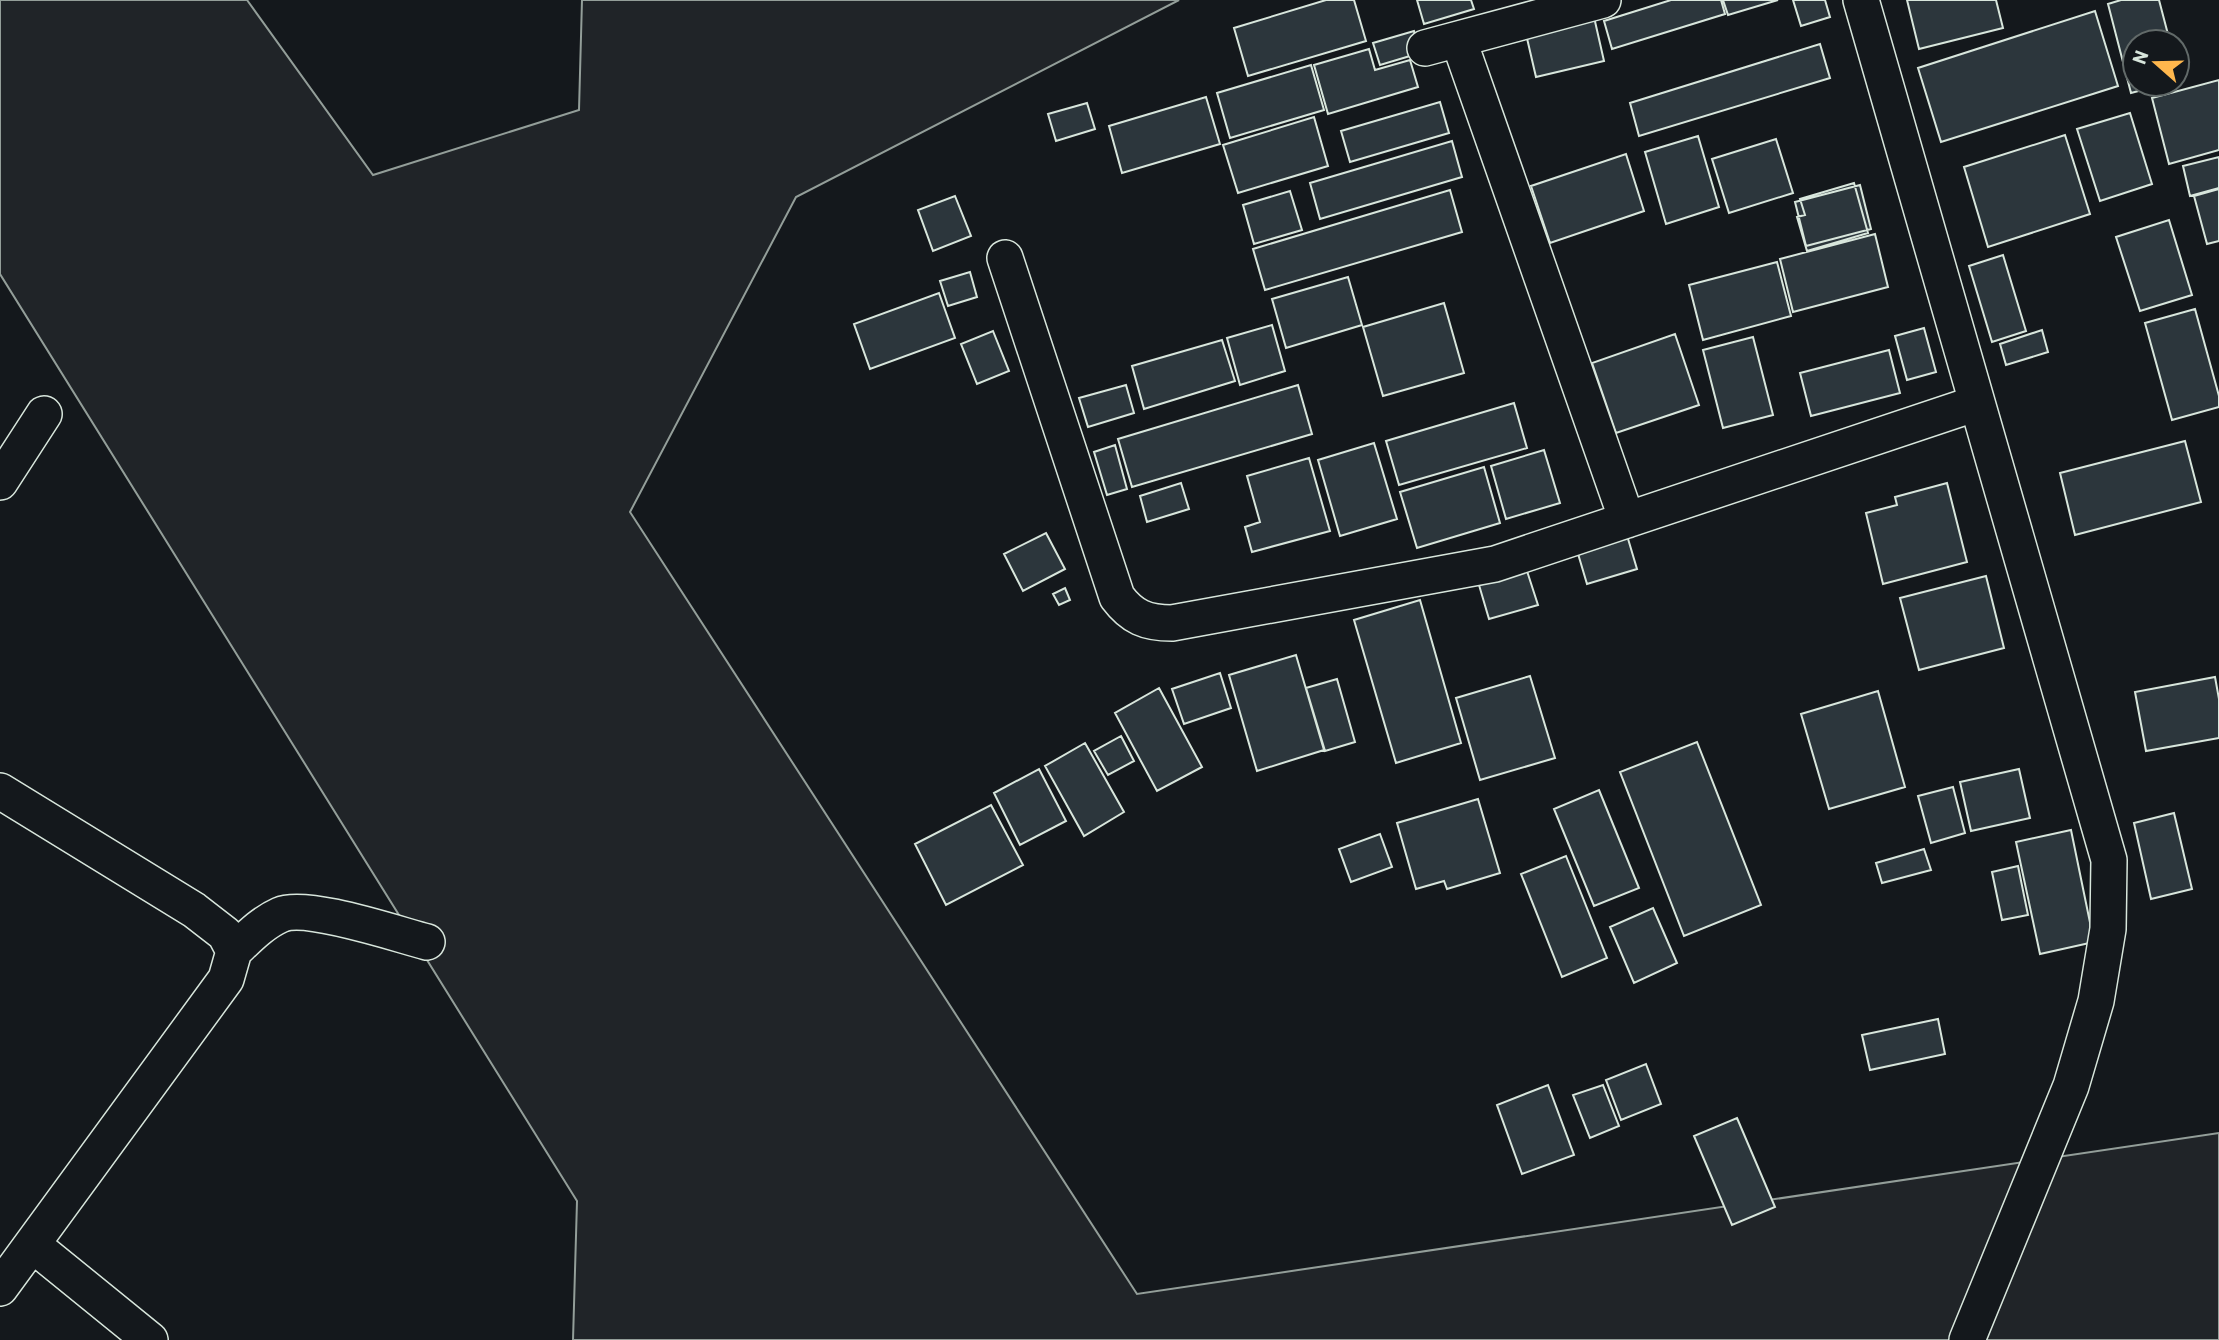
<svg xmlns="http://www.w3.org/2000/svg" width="2219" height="1340" viewBox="0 0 2219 1340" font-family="Barlow,sans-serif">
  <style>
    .green { fill: #202428; stroke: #939e99; stroke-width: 2 }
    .building { fill: #2c363c; stroke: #d8e6dc; stroke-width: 2 }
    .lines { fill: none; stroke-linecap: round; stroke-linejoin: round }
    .street-casing { stroke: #d8e6dc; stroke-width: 38 }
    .street { stroke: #14181c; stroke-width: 35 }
  </style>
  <rect width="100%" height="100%" fill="#14181c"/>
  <path class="green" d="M0 0H247L373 175 579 110 582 0H1179L796 197 630 512 1137 1294 2219 1133V1340H573L577 1201 0 274Z"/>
  <path class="building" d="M1326 0H1354L1366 41 1248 76 1234 28Z
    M1417 0H1471L1474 9 1424 24Z
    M1671 0H1721L1725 14 1612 49 1604 21Z
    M1723 0H1778L1728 15Z
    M1793 0H1825L1830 17 1801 26Z
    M1907 0H1996L2003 28 1919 49Z
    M2121 0H2159L2170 42H2135V84H2165L2131 93 2108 4Z
    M2095 11 2118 86 1941 142 1918 68Z
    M1594 17 1604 61 1536 77 1526 34Z
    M1414 31 1420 53 1380 65 1373 43Z
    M1820 44 1830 78 1639 136 1630 103Z
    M1369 49 1375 70 1410 60 1418 87 1328 114 1314 65Z
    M1311 65 1324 110 1230 138 1217 93Z
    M2219 80V150L2169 164 2152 98Z
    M1206 97 1220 144 1122 173 1109 126Z
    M1440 102 1449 133 1350 162 1341 131Z
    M1087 103 1095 129 1056 141 1048 114Z
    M2130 113 2152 184 2100 201 2077 129Z
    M1314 117 1328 166 1238 193 1223 145Z
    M2065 135 2090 214 1988 247 1964 167Z
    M1698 136 1719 207 1666 224 1645 152Z
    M1776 139 1793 193 1729 213 1712 159Z
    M1452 141 1462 177 1320 219 1310 183Z
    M1626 154 1644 211 1550 243 1531 186Z
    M2219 157V188L2190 196 2183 166Z
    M1854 183 1868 233 1807 251 1797 217 1805 215 1800 199Z
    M1860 185 1871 229 1806 246 1795 202Z
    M2219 189V241L2207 244 2194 196Z
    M1450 190 1462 232 1265 290 1253 249Z
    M1290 191 1302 230 1254 244 1243 205Z
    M955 196 971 236 933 251 918 210Z
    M2169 220 2192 295 2140 311 2116 237Z
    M1875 234 1888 287 1793 312 1780 259Z
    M2003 255 2026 331 1992 342 1969 266Z
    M1777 262 1791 316 1703 340 1689 285Z
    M970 272 977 297 948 306 940 281Z
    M1348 277 1362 325 1286 348 1272 299Z
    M939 293 955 338 870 369 854 324Z
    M1444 303 1464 373 1383 396 1363 327Z
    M2195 309 2219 396V407L2172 420 2145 323Z
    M1272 325 1285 371 1240 385 1227 338Z
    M1924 328 1936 372 1907 380 1895 336Z
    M2042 330 2048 352 2006 365 2000 344Z
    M993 331 1009 371 977 384 961 344Z
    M1675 334 1699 405 1616 433 1592 363Z
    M1753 337 1773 415 1723 428 1703 350Z
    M1222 340 1235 381 1144 409 1132 366Z
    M1889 350 1900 393 1811 416 1800 373Z
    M1126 385 1134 413 1088 427 1079 398Z
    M1298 385 1312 434 1132 487 1118 439Z
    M1514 403 1527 448 1399 485 1386 441Z
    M2185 441 2201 502 2075 535 2060 473Z
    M1374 443 1397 519 1340 536 1318 460Z
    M1115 445 1127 489 1107 495 1094 452Z
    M1544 450 1560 503 1506 519 1491 466Z
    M1309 458 1330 531 1252 552 1245 527 1260 522 1247 476Z
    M1484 467 1500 523 1417 548 1400 492Z
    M1181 483 1189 509 1147 522 1140 496Z
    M1947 483 1967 562 1883 584 1866 513 1897 505 1895 497Z
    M1626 532 1637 569 1587 584 1576 547Z
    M1046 533 1065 569 1023 591 1004 554Z
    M1527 571 1538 605 1489 619 1479 585Z
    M1986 576 2004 648 1919 670 1900 598Z
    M1065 588 1070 600 1059 605 1053 594Z
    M1420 600 1461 743 1396 763 1354 620Z
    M1296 655 1324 750 1257 771 1229 675Z
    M1220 673 1231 708 1184 724 1172 689Z
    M1530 676 1555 758 1480 780 1456 698Z
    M2215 677 2219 699V738L2146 751 2135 692Z
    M1337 679 1355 742 1325 751 1306 688Z
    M1159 688 1202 767 1157 791 1115 713Z
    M1878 691 1905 787 1829 809 1801 714Z
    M1121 736 1134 761 1108 775 1094 751Z
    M1697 742 1761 905 1684 936 1620 772Z
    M1085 743 1124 812 1084 836 1045 766Z
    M1039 769 1066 821 1020 845 994 793Z
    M2019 769 2030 818 1971 831 1960 782Z
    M1953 787 1965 833 1931 843 1918 796Z
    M1599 790 1639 888 1594 906 1554 809Z
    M1478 799 1500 873 1447 889 1444 881 1416 889 1397 823Z
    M991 805 1023 865 946 905 915 844Z
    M2174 813 2192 889 2151 899 2134 823Z
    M2071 830 2094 942 2040 954 2016 842Z
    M1380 834 1392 867 1351 882 1339 849Z
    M1924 849 1931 870 1882 883 1876 863Z
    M1566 856 1607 958 1562 977 1521 874Z
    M2018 866 2028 915 2002 920 1992 872Z
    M1653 908 1677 963 1634 983 1610 927Z
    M1938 1019 1945 1054 1870 1070 1862 1035Z
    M1646 1064 1661 1104 1621 1120 1606 1080Z
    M1548 1085 1574 1155 1522 1174 1497 1105Z
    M1603 1085 1619 1126 1590 1138 1573 1095Z
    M1737 1118 1775 1207 1732 1225 1694 1136Z"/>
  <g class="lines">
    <defs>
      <path id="street" d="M1861 0 2109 860 2108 929 2096 1001 2071 1086 1967 1340
        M1459 41 1627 520
        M1425 48 1603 0
        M1005 258 1117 597C1132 617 1146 623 1172 623L1495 564 1977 403
        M0 482 44 414
        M0 791 194 910 225 934 234 951 226 979 0 1288
        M234 951C248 938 262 923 280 915 306 903 396 934 427 942
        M33 1245 150 1340"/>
    </defs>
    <use href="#street" class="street-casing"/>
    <use href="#street" class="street"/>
  </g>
  <g transform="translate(2156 63) rotate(290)"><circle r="33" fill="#14181c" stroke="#626a69" stroke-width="2"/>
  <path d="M0-5L12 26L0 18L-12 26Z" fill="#ffb74d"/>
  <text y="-10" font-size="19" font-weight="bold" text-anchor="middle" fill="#d8e6dc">N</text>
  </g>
</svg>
